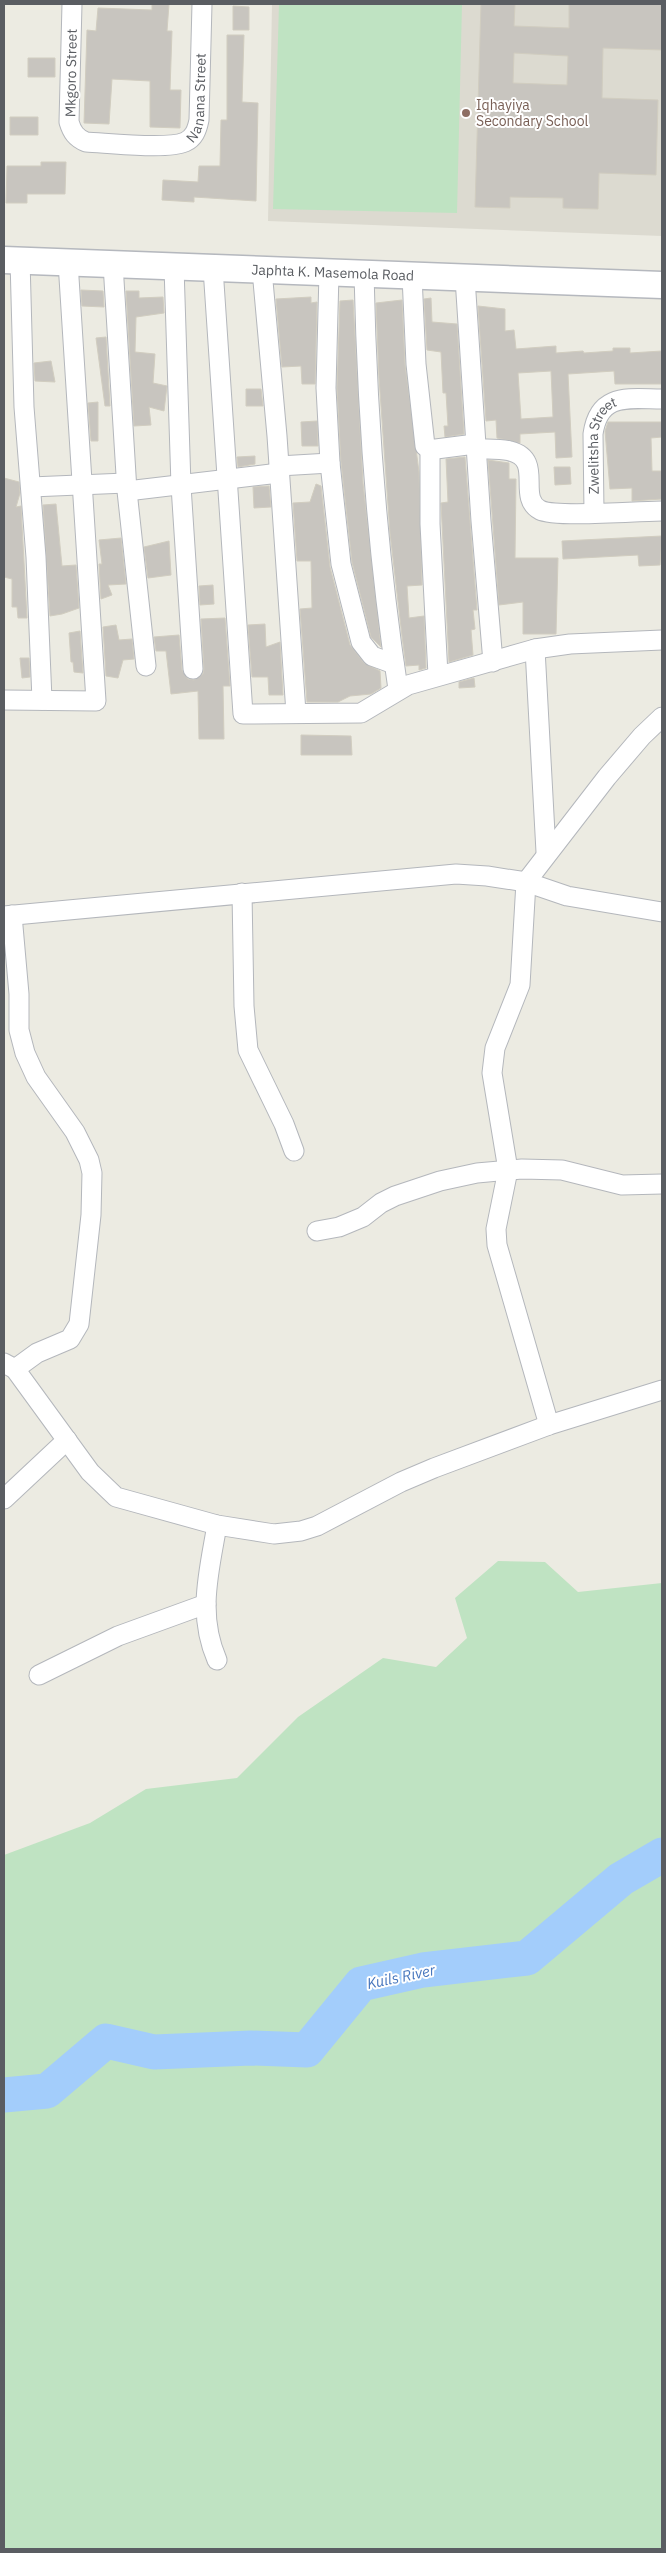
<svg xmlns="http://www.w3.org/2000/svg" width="666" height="2553" viewBox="0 0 666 2553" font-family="'IBM Plex Sans',sans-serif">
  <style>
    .education { fill: #dcdad0 }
    .green { fill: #bfe3c2 }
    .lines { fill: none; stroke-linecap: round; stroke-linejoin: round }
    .river { stroke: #a3cdfb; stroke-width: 35 }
    .building { fill: #c8c5bf; stroke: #d1cdc0; fill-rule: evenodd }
    .minor-casing { stroke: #b4b7bc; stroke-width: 21 }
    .secondary-casing { stroke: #b5b8be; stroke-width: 29 }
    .minor { stroke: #fff; stroke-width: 19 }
    .secondary { stroke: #fff; stroke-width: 26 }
    .education-dot { fill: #8d6e63; stroke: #fff; stroke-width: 2 }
    .labels { text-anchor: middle; stroke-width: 4; stroke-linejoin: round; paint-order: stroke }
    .street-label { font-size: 14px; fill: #5a5d62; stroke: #fff }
    .education-label { font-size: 14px; fill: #785e54; stroke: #fff; text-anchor: start }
    .water-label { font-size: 15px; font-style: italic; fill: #4776bd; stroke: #fff }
  </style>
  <rect width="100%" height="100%" fill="#ecebe2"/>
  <path class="education" d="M272 4H662V236L268 221Z"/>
  <path class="green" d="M279 4H462L457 213 273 209Z
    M498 1561 545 1562 578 1592 662 1583V2549H4V1855L90 1823 146 1789 237 1778 298 1717 383 1658 436 1667 467 1638 455 1598Z"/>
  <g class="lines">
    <path class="river" d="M4 2095 47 2091 106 2041 154 2052 251 2048 307 2050 361 1984 423 1970 527 1958 621 1879 662 1855"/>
  </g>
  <path class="building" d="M152 4H169L167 31H172L170 90H181L180 128 150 127V81L112 79 109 124 84 123 87 30 96 31 98 8 152 10Z
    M481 4H515L514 26 569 28V4H662V50L603 48 602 98 658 100 656 175 599 173 598 209 563 208V198L510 197V208L475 207ZM514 53 568 56 567 85 513 83Z
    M233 6 249 7V30H233Z
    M227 35H244L242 102 258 103 256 201 194 197V202L162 200 163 180 198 182 199 166H220L221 120H227Z
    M28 58H55V77H28Z
    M10 117H38V135H10Z
    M41 162H66L65 194H27V203H6L7 166H41Z
    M81 290 103 291 104 307 82 306Z
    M126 291H139V298L163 297 164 313 136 317 135 352 155 354 153 383 167 386 164 411 149 407 151 425 134 426Z
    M311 297V303L317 302 315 384H302L301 366 282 367 276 299Z
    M431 298 432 322 457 324 464 434 445 437 444 426H448L446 393H443L441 352 427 350 424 299Z
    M353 300 363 483 381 647 371 637 352 562 341 462 337 388 340 301Z
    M402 300 405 365 419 472 422 585 407 586 409 618 424 616 426 668 419 670V665L406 666 402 636 390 533 379 378 376 303Z
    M478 306 505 309V331L514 330 516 349 556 346V353L583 351 584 353 613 351V348H630V353L662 351V384H615L614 371 568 374 572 457 556 458 555 432 520 434V443L497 438 496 420 486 421ZM551 371 553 417 521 419 518 373Z
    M106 337 110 406H105L96 338Z
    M51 361 55 382 35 381 34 363Z
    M246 389H261L263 406H246Z
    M98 402V441H91L88 403Z
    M317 421 318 446H302L301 422Z
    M608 422H662V437L651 438 652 471H662V499L632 501V488L610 489 605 431Z
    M255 456V464L238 467 237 457Z
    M465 457 477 610H473L475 629 471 630 473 655 449 662 441 503 448 502 446 459Z
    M488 460 509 463V479H516L515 558H558L556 634H523V602L499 605Z
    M554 467H570L571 484 555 485Z
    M4 478 19 482 20 493 16 507 21 506 27 618H18L17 607H12V579L4 577Z
    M316 484 321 486 330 567 350 645 364 663 380 671 381 688 371 694 350 696 338 702H307L300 609 312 608 311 561H297L293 503 310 502Z
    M269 486 271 507 254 508 253 487Z
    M56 504 62 566 76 565 79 608 62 614 50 616 43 505Z
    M662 536 660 565 639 566 638 555 563 559 562 541Z
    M121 538 126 584 108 585 112 595 101 599 99 564H102L99 540Z
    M169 541 171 575 148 578 144 547Z
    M213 585 214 604 200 605 199 586Z
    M225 618 230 686H223L224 739H199L198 691 171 694 166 651H156L154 637 179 635 182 670 188 679 194 680 203 674 204 669 201 619Z
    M265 624 266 647 280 642 283 695H269L268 677H252L248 625Z
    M116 625 119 640 132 639 134 659 123 660 118 678 106 676 103 627Z
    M80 631 83 673 74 672 73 662H71L69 633Z
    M20 658H29L30 677 22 678Z
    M474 678 475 687 459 688V682Z
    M301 735 351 736 352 755H301Z"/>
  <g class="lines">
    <defs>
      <g id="minor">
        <path id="s1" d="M72 4 69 122C72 132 76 138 86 142 108 143 167 150 185 142 194 138 197 130 199 120L202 4"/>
        <path d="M20 260 24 407 36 557 42 700"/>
        <path d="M113 264 127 491 146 666"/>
        <path d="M174 267 181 486 193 669"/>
        <path d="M213 268 243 714 361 713 408 685 535 649 570 644 662 640"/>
        <path d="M262 270 277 436 296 713"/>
        <path d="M329 273 326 388 330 463 341 564 361 642 372 656 394 664"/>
        <path d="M364 274C367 413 377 551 398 689"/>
        <path d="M412 276 416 364 425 446 430 449H436L475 444"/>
        <path d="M465 278 481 521 493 662"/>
        <path d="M430 449V524L438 675"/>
        <path d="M476 449C487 449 500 448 510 451 545 460 516 497 540 510 556 518 639 511 662 511"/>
        <path d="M279 466 330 463"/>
        <path d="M31 487 126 483"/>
        <path d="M127 491 279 473"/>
        <path id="s2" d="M594 512 593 434C599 392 629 399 662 399"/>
        <path d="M535 649 546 852"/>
        <path d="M4 700 96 701 68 262"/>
        <path d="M242 893 244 1006 248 1050 284 1124 294 1151"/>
        <path d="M4 916 456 874 487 876 526 882 567 896 662 912"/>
        <path d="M317 1231 339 1227 363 1217 381 1203 395 1196 440 1181 477 1173 522 1169 562 1170 622 1185 662 1184"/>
        <path d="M4 1363 15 1369 37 1353 70 1339 79 1324 91 1215 92 1173 89 1160 75 1132 36 1077 25 1053 19 1030V994L12 915"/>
        <path d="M15 1369 90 1472 116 1497 217 1525 274 1534 301 1531 317 1526 401 1482 434 1468 549 1425 662 1390"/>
        <path d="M549 1425 497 1245 496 1229 508 1170 492 1073 495 1048 520 985 526 882 607 777 642 736 662 717"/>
        <path d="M4 1499 67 1440"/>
        <path d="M217 1660C197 1614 209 1572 217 1525"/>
        <path d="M39 1675 118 1636 206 1604"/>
      </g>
      <g id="secondary">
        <path id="s3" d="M4 260 662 285"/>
      </g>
    </defs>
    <use href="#minor" class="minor-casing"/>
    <use href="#secondary" class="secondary-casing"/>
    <use href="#minor" class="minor"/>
    <use href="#secondary" class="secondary"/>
  </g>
  <circle class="education-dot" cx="466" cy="113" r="5"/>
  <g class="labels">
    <g class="street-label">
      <text transform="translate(71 73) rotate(-89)" y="5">Mkgoro Street</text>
      <text dy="5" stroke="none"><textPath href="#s1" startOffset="294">Nanana Street</textPath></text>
      <text dy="5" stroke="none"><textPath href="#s3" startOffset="329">Japhta K. Masemola Road</textPath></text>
      <text dy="5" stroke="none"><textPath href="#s2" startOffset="69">Zwelitsha Street</textPath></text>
    </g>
    <g class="education-label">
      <text x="476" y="110">Iqhayiya<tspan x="476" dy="16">Secondary School</tspan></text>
    </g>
    <g class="water-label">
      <text transform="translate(401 1977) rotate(-12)" y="5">Kuils River</text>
    </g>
  </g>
  <rect width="666" height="2553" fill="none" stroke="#5a5d62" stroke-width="10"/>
</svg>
